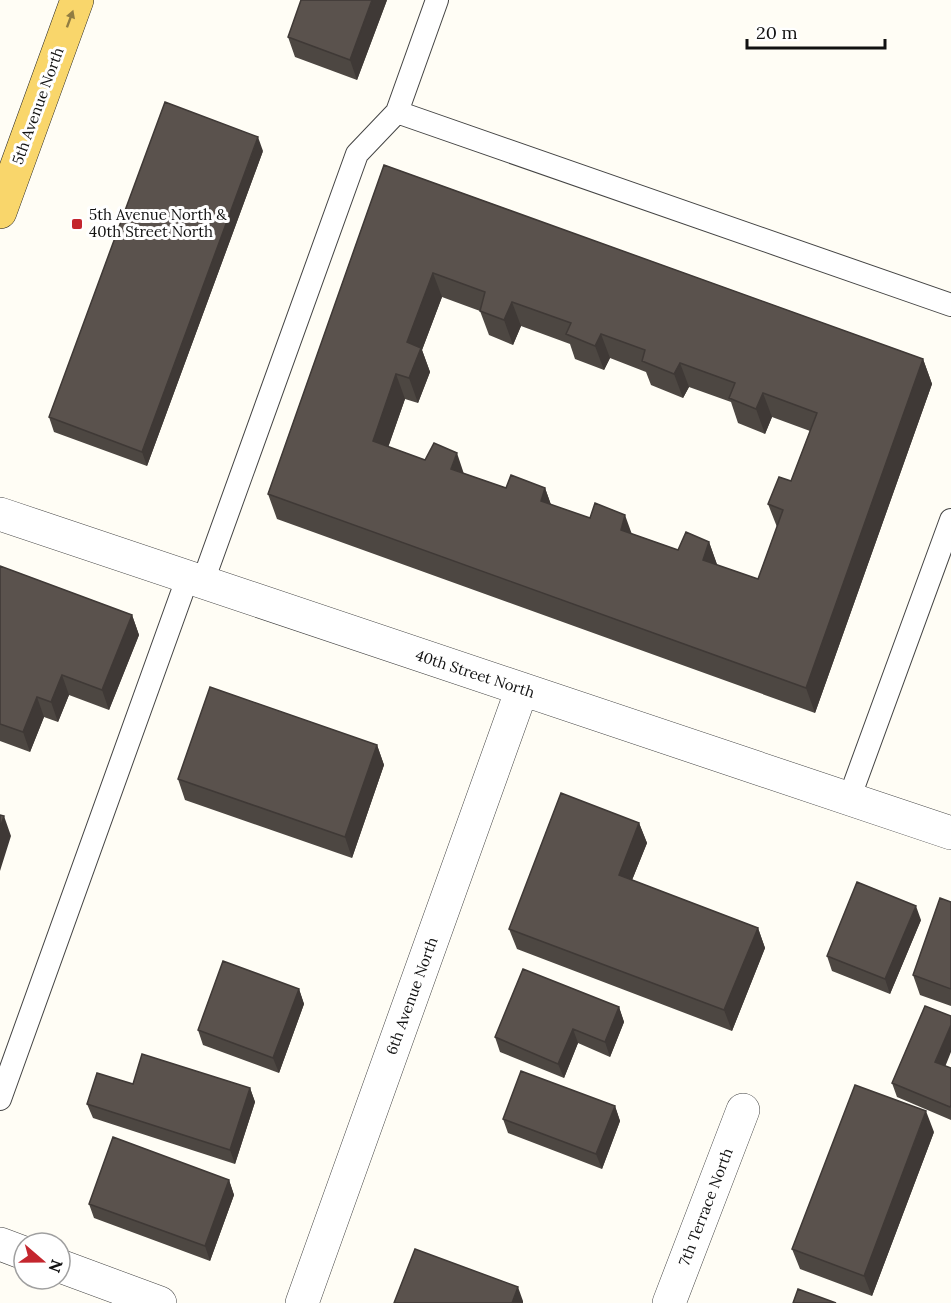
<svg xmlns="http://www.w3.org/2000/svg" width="951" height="1303" viewBox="0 0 951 1303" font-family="Lora,serif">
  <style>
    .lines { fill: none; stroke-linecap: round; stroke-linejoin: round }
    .service-casing { stroke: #444; stroke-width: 24 }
    .minor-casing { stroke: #444; stroke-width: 34 }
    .primary-casing { stroke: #222; stroke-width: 34 }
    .service { stroke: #fff; stroke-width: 22 }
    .minor { stroke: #fff; stroke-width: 33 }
    .primary { stroke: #f9d66b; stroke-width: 33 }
    .wall { fill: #4d4742; fill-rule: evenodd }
    .shaded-wall { fill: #3f3936 }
    .building { fill: #5a524d; stroke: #3f3936; stroke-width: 1.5; fill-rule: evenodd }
    .oneway { fill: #917d42 }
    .poi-dot { fill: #c4262e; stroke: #fff; stroke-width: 2 }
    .labels { text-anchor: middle; stroke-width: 6; stroke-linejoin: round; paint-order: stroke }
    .street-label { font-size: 15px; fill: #111; stroke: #fff }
    .poi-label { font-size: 15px; fill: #111; stroke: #fff; text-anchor: start }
  </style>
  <rect width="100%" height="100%" fill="#fffdf5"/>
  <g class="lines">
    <defs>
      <path id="service" d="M437 0 397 112 951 305
        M202 584 357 154 397 112
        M849 799 951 520
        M0 1099 187 579"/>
      <path id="minor" d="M0 514 951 833
        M0 1244 24 1253
        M60 1266 160 1303
        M302 1303 522 689
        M669 1303 743 1110"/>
      <path id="primary" d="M0 212 77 0"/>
    </defs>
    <use href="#service" class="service-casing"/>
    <use href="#minor" class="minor-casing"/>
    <use href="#primary" class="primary-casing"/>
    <use href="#service" class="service"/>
    <use href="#minor" class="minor"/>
    <use href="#primary" class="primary"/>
  </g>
  <path class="wall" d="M387 0 357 80 295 57 288 37Z
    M263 151 147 466 54 432 49 417Z
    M384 165 923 359 932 384 815 713 277 519 268 494ZM442 297 480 311 489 335 513 345 521 326 570 344 575 359 604 370 610 358 646 372 651 385 683 398 689 387 731 402 738 423 765 434 772 417 810 431 791 481 768 504 777 527 758 579 717 565 709 542 678 550 551 505 545 488H506L388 447 405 399 418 403 430 372 422 350Z
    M0 566 132 615 139 635 109 710 69 695 58 722 44 717 30 752 0 741Z
    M377 745 384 765 352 858 185 800 178 779Z
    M639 823 647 843 632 880 758 928 765 948 732 1031 517 949 509 929Z
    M951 902V1006L920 995 913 975Z
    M921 920 890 994 832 971 827 956Z
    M299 989 304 1004 279 1073 203 1045 198 1030Z
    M619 1007 624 1022 610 1057 578 1043 564 1078 500 1052 495 1037Z
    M945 1066 951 1068V1120L897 1097 892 1083Z
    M133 1084 250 1088 255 1102 235 1164 93 1118 87 1104Z
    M615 1106 620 1121 602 1169 508 1133 503 1119Z
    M934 1132 872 1296 800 1269 792 1249Z
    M229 1180 234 1195 210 1261 94 1218 89 1204Z"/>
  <path class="shaded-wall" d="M372 0H387L357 80 350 60Z
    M258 137 263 151 147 466 142 452Z
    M433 273 442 297 422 350 430 372 418 403 409 378 407 342Z
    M512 302 521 326 513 345 504 320Z
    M601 334 610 358 604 370 595 346Z
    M923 359 932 384 815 713 806 688Z
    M680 363 689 387 683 398 674 374Z
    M396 374 405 399 382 465 373 441Z
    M763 393 772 417 765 434 756 409Z
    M457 453 465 477 451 469Z
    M545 488 554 513 541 501Z
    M625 515 634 540 621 530Z
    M709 542 718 567 703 560Z
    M132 615 139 635 109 710 102 690Z
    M62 675 69 695 58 722 51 702Z
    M37 697 44 717 30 752 23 732Z
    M377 745 384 765 352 858 345 837Z
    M4 816 11 836 0 871V828Z
    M639 823 647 843 626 895 619 875Z
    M916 906 921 920 890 994 885 979Z
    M758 928 765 948 732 1031 724 1010Z
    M299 989 304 1004 279 1073 273 1058Z
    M619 1007 624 1022 610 1057 605 1042Z
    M951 1025V1052L941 1077 935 1062Z
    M573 1029 578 1043 564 1078 558 1064Z
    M250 1088 255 1102 235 1164 230 1150Z
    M615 1106 620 1121 602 1169 596 1154Z
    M926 1111 934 1132 872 1296 864 1276Z
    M229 1180 234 1195 210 1261 205 1246Z
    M518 1287 523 1301V1303H512Z"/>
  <path class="building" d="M301 0H372L350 60 288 37Z
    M165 102 258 137 142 452 49 417Z
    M384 165 923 359 806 688 268 494ZM433 273 485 292 480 311 504 320 512 302 571 323 566 334 595 346 601 334 645 350 642 361 674 374 680 363 735 383 729 398 756 409 763 393 817 413 791 481 779 477 768 504 783 510 758 579 703 560 709 542 686 532 678 550 621 530 625 515 595 503 590 518 541 501 545 488 511 475 506 488 451 469 457 453 434 443 425 460 373 441 396 374 409 378 421 348 407 342Z
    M0 566 132 615 102 690 62 675 51 702 37 697 23 732 0 724Z
    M210 687 377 745 345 837 178 779Z
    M561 793 639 823 619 875 758 928 724 1010 509 929Z
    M0 815 4 816 0 828Z
    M857 882 916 906 885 979 827 956Z
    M940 898 951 902V989L913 975Z
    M223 961 299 989 273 1058 198 1030Z
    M523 969 619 1007 605 1042 573 1029 558 1064 495 1037Z
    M925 1006 951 1016V1025L935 1062 951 1068V1105L950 1107 892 1083Z
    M142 1054 250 1088 230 1150 87 1104 97 1073 133 1084Z
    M521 1071 615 1106 596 1154 503 1119Z
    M855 1085 926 1111 864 1276 792 1249Z
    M113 1137 229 1180 205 1246 89 1204Z
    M415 1249 518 1287 512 1303H394Z
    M798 1289 836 1303H793Z"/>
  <defs><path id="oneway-solid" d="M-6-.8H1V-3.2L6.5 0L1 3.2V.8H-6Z" transform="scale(1.5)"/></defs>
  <use class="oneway" href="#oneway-solid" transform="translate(70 19) rotate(-70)"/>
  <rect class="poi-dot" x="71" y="218" width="12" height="12" rx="3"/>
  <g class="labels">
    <g class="street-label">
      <text transform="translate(38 106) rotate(-70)" y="5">5th Avenue North</text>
      <text transform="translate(475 674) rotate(18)" y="5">40th Street North</text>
      <text transform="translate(412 996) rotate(-70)" y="5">6th Avenue North</text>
      <text transform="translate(706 1207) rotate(-69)" y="5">7th Terrace North</text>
    </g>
    <g class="poi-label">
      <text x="89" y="220">5th Avenue North &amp;<tspan x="89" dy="17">40th Street North</tspan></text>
    </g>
  </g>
  <g transform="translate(42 1261) rotate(110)"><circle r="28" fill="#ffffff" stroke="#a0a0a0" stroke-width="1.5"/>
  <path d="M0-4.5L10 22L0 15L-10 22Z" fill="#c4262e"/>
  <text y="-9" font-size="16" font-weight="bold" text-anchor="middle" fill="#111111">N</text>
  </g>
  <path d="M747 39v9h138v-9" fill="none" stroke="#111111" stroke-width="3"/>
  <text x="756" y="39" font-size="18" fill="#111111" stroke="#ffffff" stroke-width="4.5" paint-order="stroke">20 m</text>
</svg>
